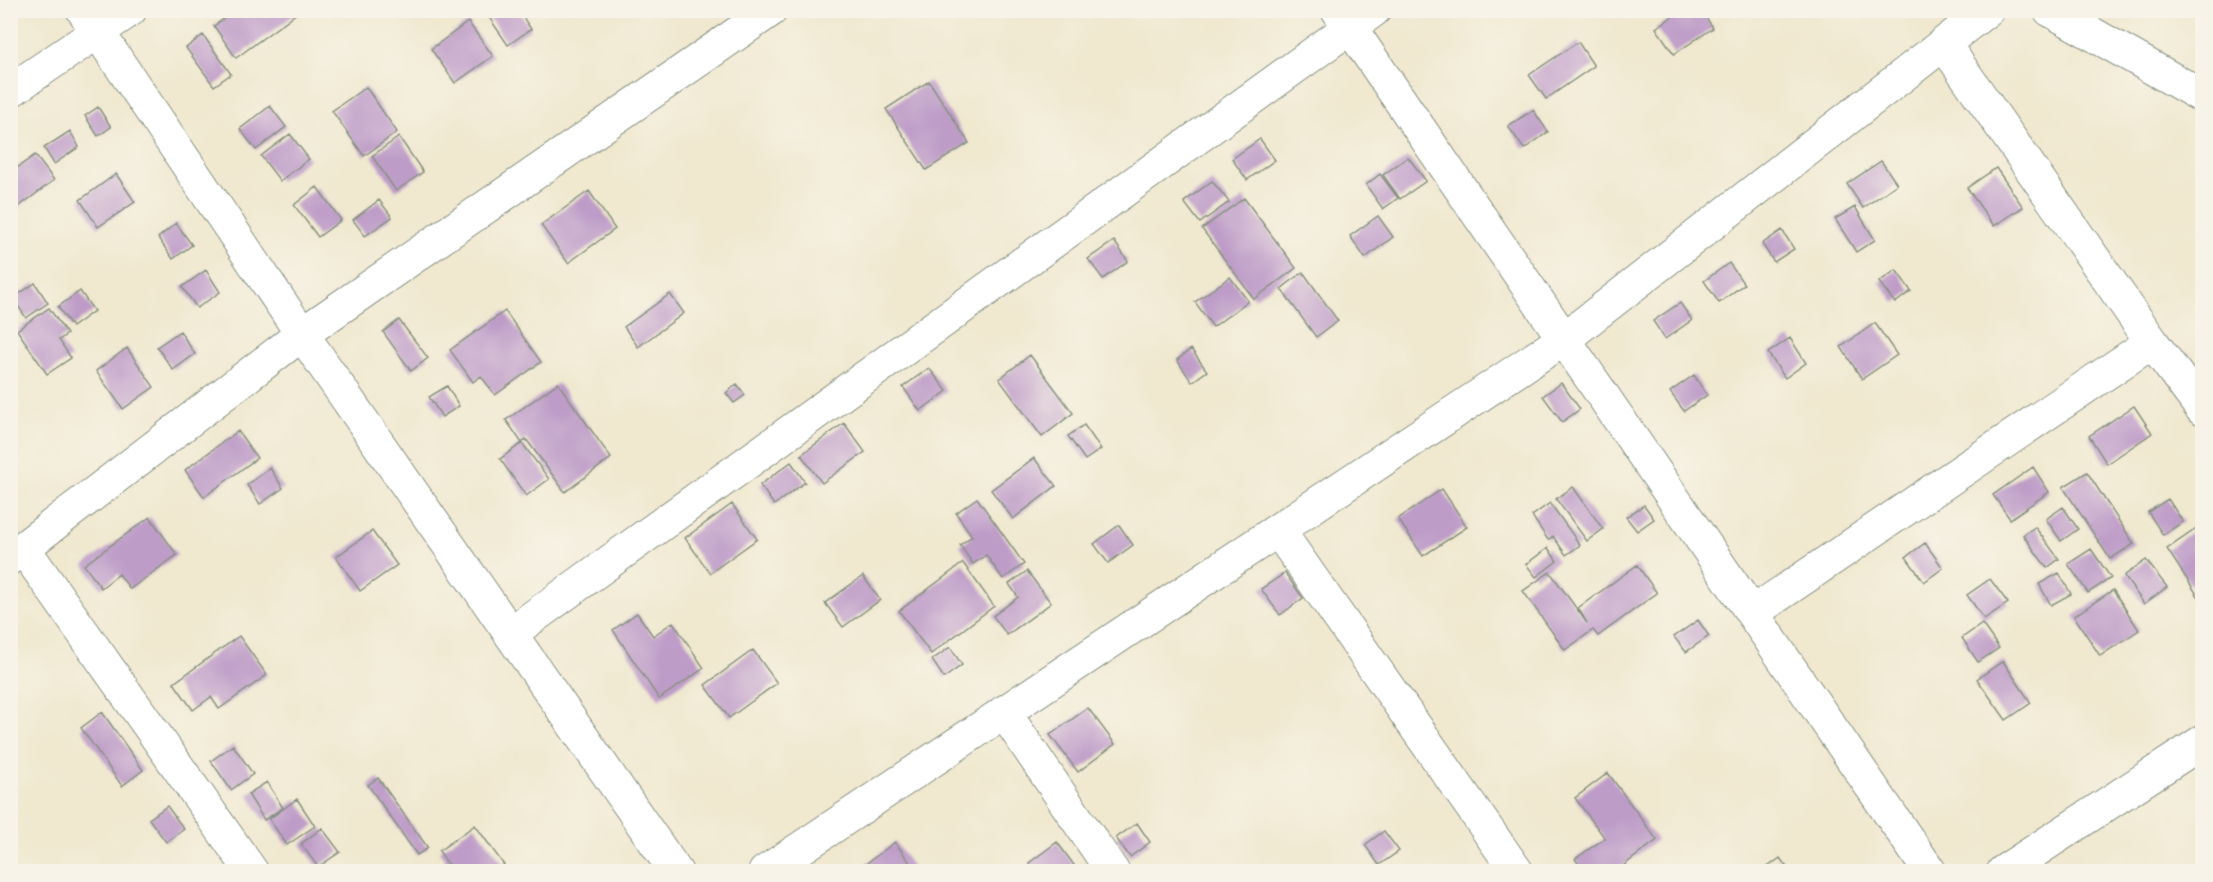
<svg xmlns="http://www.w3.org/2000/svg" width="2213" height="882" viewBox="0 0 2213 882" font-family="Mali,sans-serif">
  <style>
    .building { fill: #be9cc8 }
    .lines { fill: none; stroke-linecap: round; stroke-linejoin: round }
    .minor-casing { stroke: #889282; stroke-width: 35 }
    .major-casing { stroke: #889282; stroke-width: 35 }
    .minor { stroke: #fff; stroke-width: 33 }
    .major { stroke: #fff; stroke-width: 33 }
  </style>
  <rect width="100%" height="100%" fill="#f7f3e8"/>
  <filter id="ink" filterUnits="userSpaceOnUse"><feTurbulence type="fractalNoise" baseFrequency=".0167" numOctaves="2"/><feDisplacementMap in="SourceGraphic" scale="12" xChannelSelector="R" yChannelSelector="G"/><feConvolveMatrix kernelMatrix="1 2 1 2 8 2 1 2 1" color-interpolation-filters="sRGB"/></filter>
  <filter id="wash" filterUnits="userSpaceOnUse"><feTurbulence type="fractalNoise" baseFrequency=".008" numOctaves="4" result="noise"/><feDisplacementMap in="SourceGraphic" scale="24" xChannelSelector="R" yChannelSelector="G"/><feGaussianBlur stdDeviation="1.35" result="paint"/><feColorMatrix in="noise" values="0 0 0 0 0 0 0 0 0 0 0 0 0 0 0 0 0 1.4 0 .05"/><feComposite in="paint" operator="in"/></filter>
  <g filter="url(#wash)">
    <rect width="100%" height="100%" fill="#f0e8cf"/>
    <g id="blocks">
      <path class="building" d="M236 10H301L236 58 214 26Z
        M484 10H518L531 29 508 45Z
        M1682 10H1701L1713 28 1674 54 1656 28Z
        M468 22 493 56 455 83 431 49Z
        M203 35 231 74 214 86 186 48Z
        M1578 42 1594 66 1546 99 1529 75Z
        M929 81 969 143 926 170 886 109Z
        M366 87 397 132 364 156 332 111Z
        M270 106 286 127 256 150 240 129Z
        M98 107 111 127 98 136 85 116Z
        M1533 110 1548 132 1524 149 1508 126Z
        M70 131 79 147 54 164 44 148Z
        M290 134 309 159 280 181 261 156Z
        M399 137 423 172 396 191 372 156Z
        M1260 139 1275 160 1247 180 1232 159Z
        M35 155 54 180 17 208 10 198V173Z
        M1408 157 1426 181 1400 199 1383 175Z
        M1881 161 1897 184 1863 208 1847 184Z
        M1996 168 2023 207 1994 226 1967 188Z
        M116 174 135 202 98 227 80 200Z
        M1380 174 1398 198 1383 209 1366 185Z
        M1212 181 1229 202 1200 223 1184 202Z
        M317 187 341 220 318 237 294 205Z
        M589 191 615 229 568 263 541 225Z
        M1244 198 1296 268 1254 299 1202 229Z
        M379 200 392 217 365 236 353 220Z
        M1855 207 1875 240 1856 252 1835 219Z
        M1378 216 1393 237 1365 258 1350 236Z
        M176 223 192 245 173 259 158 238Z
        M1782 230 1794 249 1774 262 1762 244Z
        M1114 241 1128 261 1103 279 1088 259Z
        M1729 263 1744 284 1719 303 1704 281Z
        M206 270 220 292 197 308 182 287Z
        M1896 270 1911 291 1895 303 1879 282Z
        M1303 272 1338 321 1316 337 1281 289Z
        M1230 277 1248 301 1213 327 1195 302Z
        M35 283 48 303 26 318 13 298Z
        M80 291 94 311 72 327 58 307Z
        M670 294 684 313 638 347 624 327Z
        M1680 303 1692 320 1665 339 1653 321Z
        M49 308 67 334 59 340 71 358 47 374 17 330Z
        M505 311 541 362 495 395 481 376 473 382 450 350Z
        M399 320 428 358 411 371 383 332Z
        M1875 323 1897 355 1862 379 1841 347Z
        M180 331 195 354 173 370 157 347Z
        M1790 338 1806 363 1785 378 1768 353Z
        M127 348 154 387 123 409 96 371Z
        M1191 349 1207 371 1192 382 1177 360Z
        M1030 355 1073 413 1042 437 999 379Z
        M929 368 947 391 920 411 903 387Z
        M1694 375 1707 395 1684 411 1670 392Z
        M558 383 611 458 565 492 526 439 522 443 549 479 526 496 500 459 522 443 506 420Z
        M1561 383 1580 409 1562 422 1543 396Z
        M737 384 745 395 734 403 726 393Z
        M447 386 459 406 442 417 429 397Z
        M2134 406 2152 433 2107 464 2089 436Z
        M844 423 865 452 822 483 801 455Z
        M1084 425 1101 449 1085 460 1068 436Z
        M238 431 257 458 204 497 185 470Z
        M1034 458 1056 486 1013 519 991 490Z
        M791 462 805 482 774 505 760 485Z
        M2033 467 2049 492 2010 519 1993 495Z
        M270 468 283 488 260 504 247 485Z
        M2087 472 2134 544 2110 559 2063 487Z
        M1573 487 1603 529 1587 541 1556 499Z
        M1442 489 1467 527 1423 556 1398 519Z
        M977 498 1024 564 1003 579 986 555 973 564 960 545 972 536 956 513Z
        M2168 499 2183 522 2163 535 2148 512Z
        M1550 503 1580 545 1566 555 1553 536 1548 540 1532 516Z
        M732 504 757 539 710 573 685 538Z
        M1644 505 1654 519 1637 531 1626 517Z
        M2063 507 2078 529 2061 541 2046 519Z
        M150 517 177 555 130 589 119 574 101 588 84 565Z
        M1119 525 1133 545 1108 563 1094 544Z
        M2202 525V602L2167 549Z
        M2035 527 2059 559 2047 568 2023 535Z
        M372 531 397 565 360 591 336 557Z
        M1925 543 1943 568 1924 582 1906 557Z
        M1548 548 1557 561 1536 577 1526 564Z
        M2091 549 2111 578 2088 593 2068 564Z
        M2146 560 2167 587 2144 604 2124 576Z
        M963 563 994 606 931 654 899 611Z
        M1637 565 1657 593 1598 636 1593 630 1565 650 1523 591 1550 572 1587 623 1578 608Z
        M1027 571 1051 603 1007 635 993 616 1018 597 1009 584Z
        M1285 573 1303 598 1280 615 1261 589Z
        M2059 573 2071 594 2051 605 2039 584Z
        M863 576 880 600 843 627 825 603Z
        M1990 579 2008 603 1984 619 1967 595Z
        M2113 590 2139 630 2100 656 2074 616Z
        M637 613 653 636 673 622 704 668 659 699 613 630Z
        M1698 620 1709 636 1686 652 1674 637Z
        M1982 624 1999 648 1978 662 1962 638Z
        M239 636 267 675 219 709 211 697 193 710 174 683Z
        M950 647 962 665 944 678 932 660Z
        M753 650 777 683 729 718 705 685Z
        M2003 661 2031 703 2006 720 1977 679Z
        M1088 708 1115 744 1078 772 1050 735Z
        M102 712 143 770 122 786 81 728Z
        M233 745 253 774 231 790 211 761Z
        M1608 773 1657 840 1615 872H1585L1575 859 1605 838 1575 798Z
        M378 778 428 848 417 855 368 785Z
        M267 782 283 808 264 820 248 794Z
        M297 799 315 826 287 845 269 819Z
        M167 806 184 829 166 842 149 819Z
        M1137 823 1150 842 1130 857 1116 838Z
        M475 825 504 865 495 872H453L439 851Z
        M322 828 340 852 318 867 301 844Z
        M1384 831 1399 851 1379 865 1365 845Z
        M895 842 913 867 906 872H855Z
        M1057 842 1079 872H1035L1029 863Z
        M1780 858 1790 872H1761Z"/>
    </g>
  </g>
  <g filter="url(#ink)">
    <use href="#blocks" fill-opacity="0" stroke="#889282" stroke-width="1.5"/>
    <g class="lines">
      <defs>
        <path id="minor" d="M83 10 302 334 676 872
          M1338 10 1930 872
          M2050 10 2202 96
          M1944 44 2152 342 2202 409
          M1278 530 1517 872
          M24 549 252 872
          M10 558 302 334 771 10
          M1752 613 2152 342
          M511 633 1374 10
          M1004 712 1113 872
          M765 872 1564 339 1987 10
          M2003 872 2202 742"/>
        <path id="major" d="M10 91 130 10"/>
      </defs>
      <use href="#minor" class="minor-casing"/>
      <use href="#major" class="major-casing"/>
      <use href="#minor" class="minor"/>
      <use href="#major" class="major"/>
    </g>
  </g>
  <rect width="2213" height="882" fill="none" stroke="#f7f3e8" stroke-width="36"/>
</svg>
